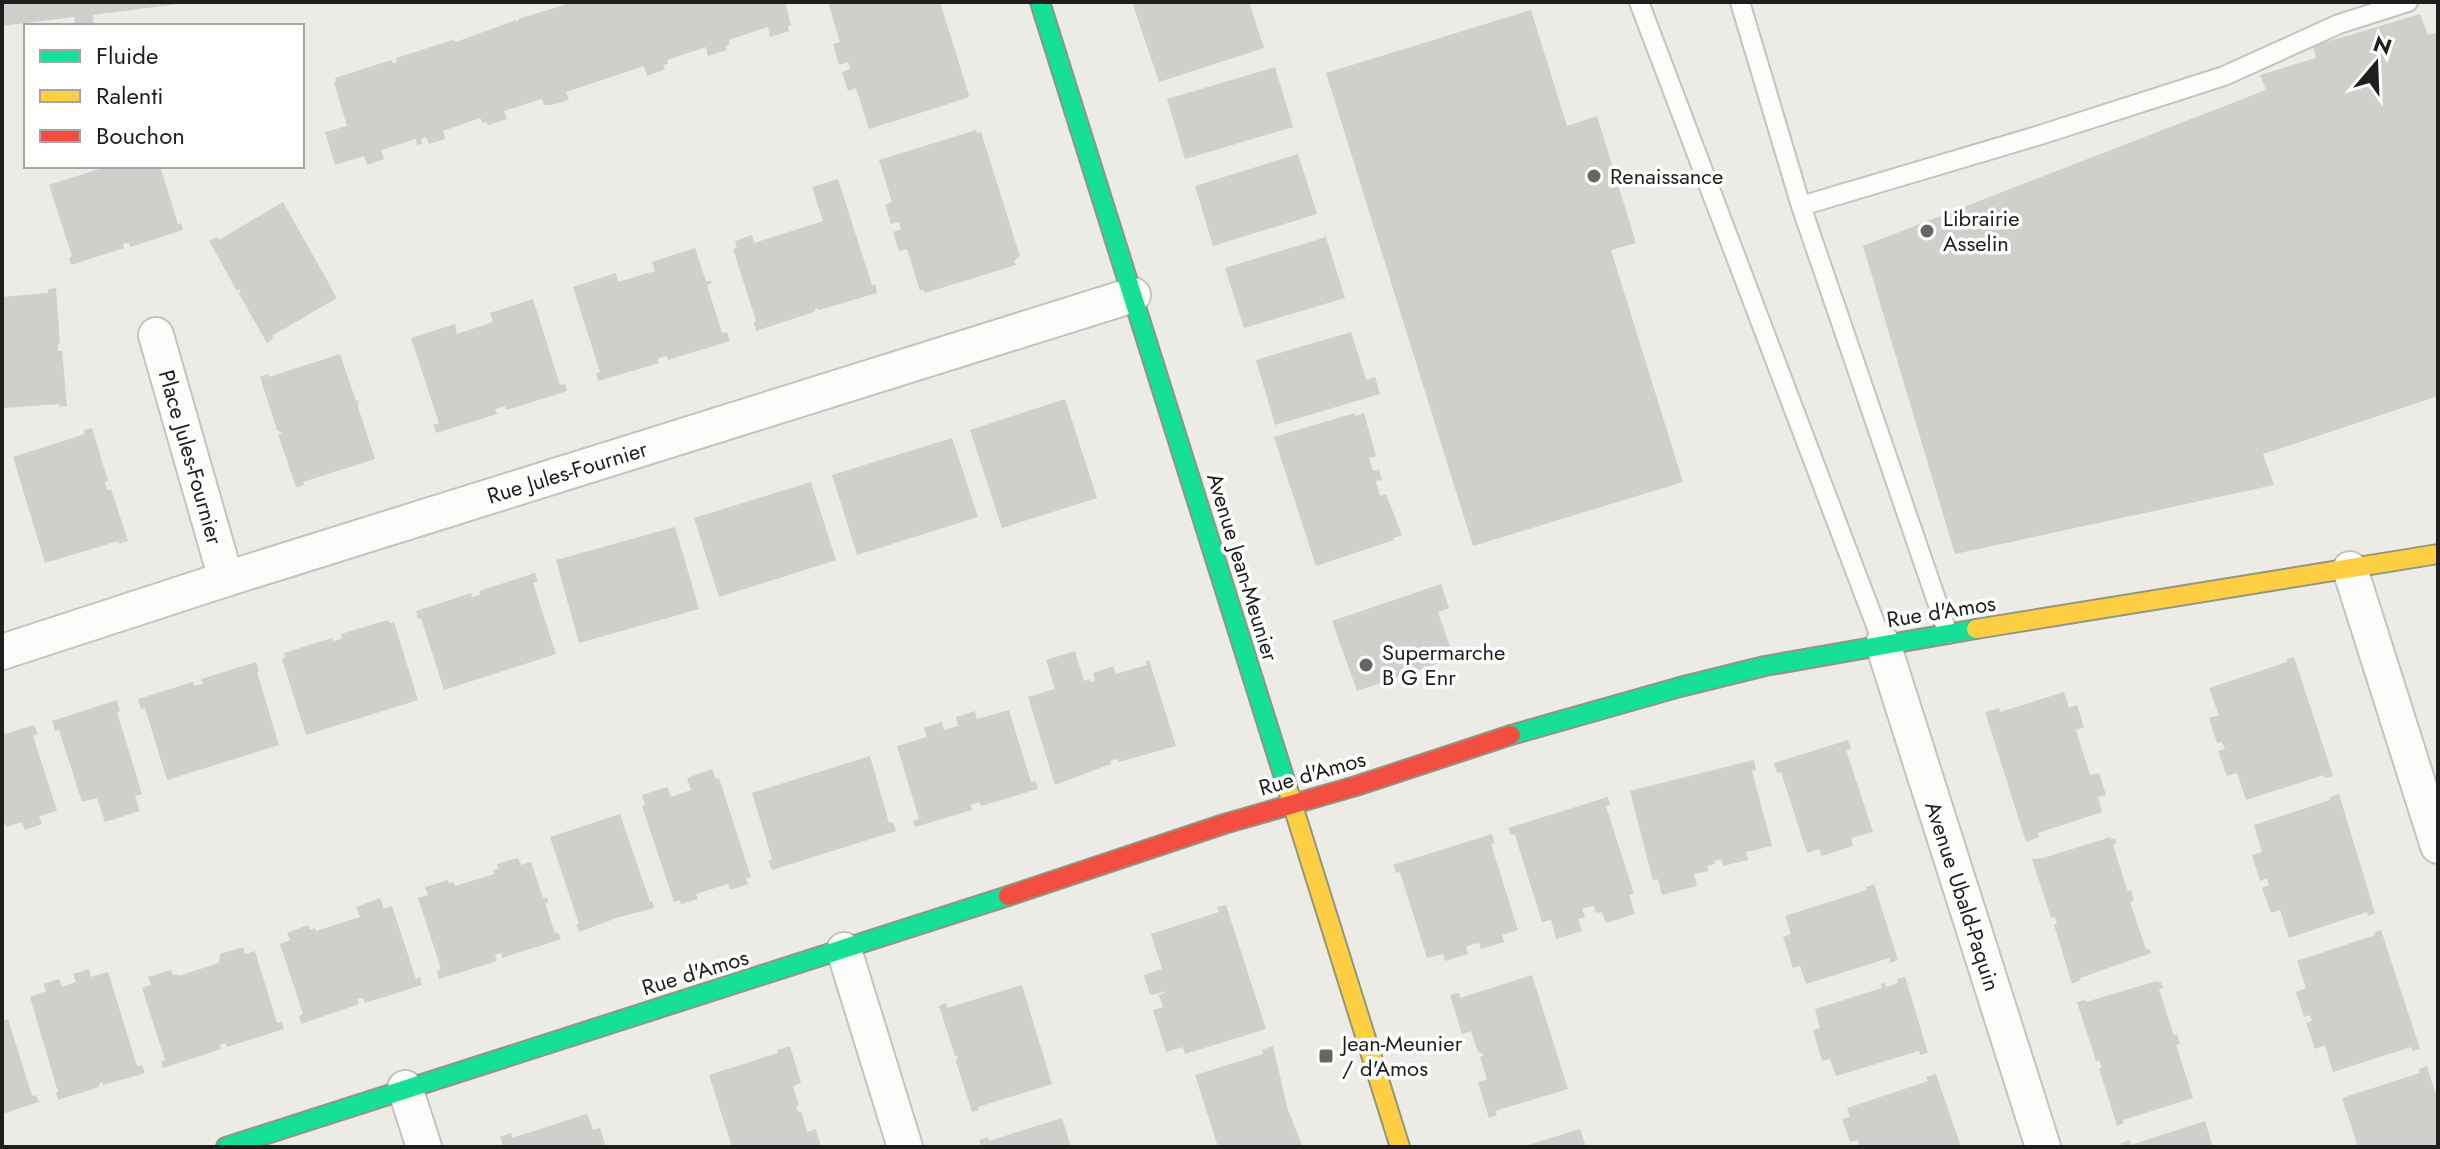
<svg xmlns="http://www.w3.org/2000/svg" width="2440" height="1149" viewBox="0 0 2440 1149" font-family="Jost,sans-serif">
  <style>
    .building { fill: #d0cfcc }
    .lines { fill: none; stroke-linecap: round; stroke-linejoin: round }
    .lane-casing { stroke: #c3c3c1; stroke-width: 22 }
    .street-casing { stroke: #c3c3c1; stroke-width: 38 }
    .fast-casing { stroke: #92957f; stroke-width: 22 }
    .slow-casing { stroke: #92957f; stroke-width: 22 }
    .jam-casing { stroke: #92957f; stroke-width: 22 }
    .lane { stroke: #fcfcfb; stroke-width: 18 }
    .street { stroke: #fcfcfb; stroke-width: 34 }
    .fast { stroke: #16e098; stroke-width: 18 }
    .slow { stroke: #ffcf43; stroke-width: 18 }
    .jam { stroke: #f24e42; stroke-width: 18 }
    .poi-dot { fill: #666664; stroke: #fff; stroke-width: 3 }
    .labels { text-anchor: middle; stroke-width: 7; stroke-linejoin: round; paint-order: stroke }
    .poi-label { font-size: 22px; fill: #1e1e1e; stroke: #fff; text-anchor: start }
    .street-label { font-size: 22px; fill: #1e1e1e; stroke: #fff }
  </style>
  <rect width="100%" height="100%" fill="#ecebe6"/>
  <path class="building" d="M2 2H178V4L93 15 94 26H75L74 17 2 26Z
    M573 2H785L791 25 788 26 789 31 770 37 768 27 729 40 730 44 726 46 727 50 708 56 706 47 667 60 668 64 663 65 665 69 647 76 644 66 566 92 569 100 551 105H544L542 99 504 111 507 119 488 125 486 122 483 123 480 118 443 131 445 139 429 144 426 137 421 139 422 144 417 145 416 139 381 150 384 159 367 165 364 156 335 165 325 132 347 126 334 82 336 81 335 78 391 60 393 63 397 62 396 58 453 40 456 42 516 20V24L519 19Z
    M828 2H940L969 95 967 98 869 129 856 88 848 91 842 72 850 69 848 62 839 65 833 44 840 42Z
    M1142 2H1249L1264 48 1159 82 1133 5Z
    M1531 10 1567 126 1597 116 1636 243 1611 250 1683 482 1473 546 1326 73Z
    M2420 14 2428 35 2438 32V396L2263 454 2274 485 1955 554 1863 246 2266 90 2260 75 2316 58 2313 46Z
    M1275 67 1293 127 1185 159 1167 99Z
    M976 130 977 133 981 132 1020 256 1014 261 1016 265 925 293 923 289 920 291 907 249 899 251 893 232 901 229 899 222 891 224 885 205 892 202 879 160Z
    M1298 154 1317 214 1213 246 1195 186Z
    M109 166H160L178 224 181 223 183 230 130 247 129 243 123 244 124 248 71 265 69 258 72 256 49 185Z
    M838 179 872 285 875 284 877 293 819 310 816 308 814 312 756 331 754 323 756 321 733 249 737 248 735 241 752 235 754 243 823 221 812 187Z
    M283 202 337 298 272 336 274 338 267 343 239 294 241 288 237 291 209 241 217 237 219 240Z
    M1326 237 1345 298 1244 328 1225 268Z
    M695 248 706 281H711L712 283 707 285 722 333 727 332 730 341 668 360 667 356 662 357 658 359 659 363 598 381 596 373 600 372 573 287 616 273 618 282 655 271 652 262Z
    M56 288 60 344H58V351H62L67 406 59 407V404L2 408V297L48 293V289Z
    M533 299 560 385 565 384 567 391 506 410 505 406 500 408 495 409 497 414 436 433 433 425 439 423 411 338 455 324 457 334 493 322 490 313Z
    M1351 332 1366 380 1375 377 1380 394 1275 425 1256 360Z
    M340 354 356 401 359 400 358 407 375 459 303 482 304 485 296 487 278 434 282 433 277 430 260 377 268 374 269 377Z
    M1065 399 1097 498 1002 528 970 430Z
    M1355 413V416L1364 413 1376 456 1369 458 1373 471 1379 469 1382 480 1376 481 1380 496 1386 494 1402 535 1393 538 1394 540 1316 566 1274 437Z
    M92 428 108 481 105 482 107 490 111 489 128 541 119 544 118 541 45 563 13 457 85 434 84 430Z
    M952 438 978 517 857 555 832 475Z
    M811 482 836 560 719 597 694 518Z
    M675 527 699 609 579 643 556 560Z
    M535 573 538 581 533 583 556 654 444 690 421 618 418 619 416 611 471 593 472 597 480 595 479 591Z
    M1441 584 1449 608 1438 612 1454 658 1357 691 1332 621Z
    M388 620 390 623 394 622 418 700 306 735 282 659 285 657 284 653 332 638 333 641 337 640 342 639 341 634Z
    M1075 651 1084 681 1090 679V682L1095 681 1093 673 1113 666 1116 674 1147 665 1146 661 1149 660 1176 746 1119 762 1118 759 1110 761 1111 764 1055 785 1028 697 1055 689 1046 660Z
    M2294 657 2333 776 2325 778 2324 775 2246 800 2237 773 2227 776 2218 751 2225 749 2222 742 2217 743 2209 718 2219 715 2209 688 2287 662V659Z
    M256 662 259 671 257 672 279 745 167 780 145 708 141 709 138 699 193 682 194 686 203 684 201 679Z
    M2064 692 2069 708 2077 705 2084 727 2076 730 2090 775 2099 773 2106 795 2098 797 2102 812 2038 833 2039 837 2026 842 1985 712 1999 708 2000 712Z
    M117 700 120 711 117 712 142 794 135 796 140 811 105 822 97 798 82 802 59 730 55 731 52 721Z
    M1009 710 1031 782 1035 781 1038 789 981 806 980 802 970 805 972 810 915 827 913 821 919 819 897 746 927 737 924 728 942 722 944 730 958 726 956 717 975 711 977 719Z
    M34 725 38 734 33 736 57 811 39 816 42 824 25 830 22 822 6 827 2 816V735Z
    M1848 740 1851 749 1846 750 1873 832 1851 838 1853 846 1822 856 1819 849 1807 853 1781 772 1777 773 1774 763Z
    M870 756 889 823 893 822 896 831 772 870 768 861 772 859 752 793Z
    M1754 760 1756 770 1752 771 1772 846 1746 852 1748 860 1723 866 1722 859 1714 861 1715 864 1707 866 1709 871 1694 874 1697 886 1662 895 1658 879 1653 881 1630 791Z
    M712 769 716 779 719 778 751 877 746 878 748 884 730 890 728 884 696 894 698 899 681 904 680 900 674 902 642 806 645 805 642 795 667 787 671 797 691 790 687 778Z
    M2339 794 2375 913 2368 916 2367 912 2289 938 2280 910 2271 913 2262 888 2269 885 2267 878 2260 881 2252 855 2262 852 2254 825 2330 800V797Z
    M1608 797 1610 805 1606 806 1634 894 1629 895 1635 914 1606 923 1602 912 1596 913 1594 906 1588 907 1582 909 1585 917 1578 919 1582 931 1556 939 1551 920 1542 922 1515 835H1511L1508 828Z
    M620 814 650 902 652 901 654 908 616 918 579 932 576 925 579 924 550 837Z
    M1492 834 1494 843 1491 844 1518 930 1502 935 1504 942 1481 949 1479 943 1473 944 1466 947 1468 954 1445 961 1443 954 1427 958 1400 872 1396 873 1393 865Z
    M2111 837V840L2115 838 2116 844 2113 845 2128 892 2131 890 2134 901 2130 902 2146 949 2149 948 2151 953 2080 978 2081 980 2072 984 2054 925 2057 923 2055 917 2051 918 2032 859 2043 858Z
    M518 858 521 865 531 862 543 898 547 897 548 902 545 903 555 933 558 932 561 939 502 958 501 953 495 955 497 961 439 979 437 971 441 969 418 898 428 895 425 887 448 880 449 884 453 882 455 886 494 874 493 870 499 869 497 864Z
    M1874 884 1898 960 1890 963 1889 958 1806 984 1800 966 1793 968 1783 937 1791 934 1785 916 1867 890 1866 887Z
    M380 898 384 909 392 906 416 979 420 977 422 985 365 1003 363 998H360L357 1000 359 1004 301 1024 299 1016 303 1014 280 944 290 940 287 933 308 925 310 930 315 928 316 931 360 917 356 907Z
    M1226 905 1266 1029 1185 1054 1183 1047 1166 1052 1153 1010 1163 1007 1159 995 1169 991 1150 995 1144 975 1162 969 1151 934 1219 912 1217 907Z
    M2381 930 2420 1049 2413 1051 2411 1047 2333 1072 2325 1045 2315 1049 2306 1023 2312 1021 2310 1015 2304 1017 2296 992 2306 988 2297 961 2375 935 2374 933Z
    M243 947 245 954 255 951 277 1023 282 1022 284 1029 227 1047 225 1043 220 1045 221 1049 163 1068 161 1061 165 1060 142 988 151 985 148 977 171 970 173 975 177 974 178 976 219 963 220 954Z
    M89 969 91 977 108 972 137 1066 142 1065 145 1073 103 1085 102 1082 100 1083 99 1087 58 1100 56 1093 58 1092 30 997 46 991 44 984 59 979 62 987 76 982 73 974Z
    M1532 975 1568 1089 1495 1111 1497 1115 1489 1118 1478 1082 1487 1079 1480 1057 1483 1056V1053L1478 1052 1471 1031 1462 1034 1450 995 1459 993 1460 998Z
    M1905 977 1928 1053 1920 1055 1919 1051 1836 1076 1830 1059 1822 1061 1813 1030 1820 1028 1815 1009 1882 988 1881 984 1885 983 1886 987 1898 983 1897 979Z
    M2157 981 2158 983 2161 982 2163 988 2159 989 2174 1036 2177 1034 2180 1044 2176 1045 2193 1098 2123 1120 2124 1123 2117 1126 2099 1068H2102L2099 1060 2096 1061 2077 1002 2085 1000 2086 1002Z
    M1022 985 1052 1084 978 1107 979 1110 972 1112 956 1061 958 1056H955L939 1006 946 1003 947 1008Z
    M8 1019 32 1096 36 1095 39 1102 2 1114V1021Z
    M790 1046 801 1083 793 1086 799 1105 796 1106 798 1112 801 1111 807 1132 816 1129 821 1147H732L709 1075 778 1053 777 1050Z
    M1273 1046 1288 1110 1303 1147H1218L1195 1075 1263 1054 1262 1050Z
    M2427 1066 2438 1101V1147H2358L2342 1098 2420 1073 2419 1069Z
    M1936 1074 1961 1147H1860L1858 1140 1850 1142 1842 1119 1850 1117 1847 1108 1928 1081 1926 1077Z
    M587 1114 593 1130 600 1128 606 1147H503L500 1137 511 1133 512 1138Z
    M1062 1118 1071 1147H981L979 1140 988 1137 989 1141Z
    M2205 1121 2213 1147H2122L2121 1143 2130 1140 2131 1145Z
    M1580 1129 1586 1147H1525V1146Z"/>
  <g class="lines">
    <defs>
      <path id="lane" d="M1639 2 1883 644
        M1740 2 1801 206 2040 135 2224 76 2339 24 2408 2
        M1801 206 1948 634"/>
      <path id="street" d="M156 335 226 579
        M2350 569 2438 846
        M1883 644 2043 1147
        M2 652 226 579 1133 295
        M844 950 905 1147
        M405 1088 424 1147"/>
      <path id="fast" d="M1040 2 1288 790
        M1511 735 1680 687 1765 666 1976 629
        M226 1147 1008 896"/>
      <path id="slow" d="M1976 629 2438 554
        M1288 790 1400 1147"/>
      <path id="jam" d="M1008 896 1224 824 1356 786 1511 735"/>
    </defs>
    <use href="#lane" class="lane-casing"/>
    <use href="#street" class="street-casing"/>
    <use href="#fast" class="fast-casing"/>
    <use href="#slow" class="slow-casing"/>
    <use href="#jam" class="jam-casing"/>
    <use href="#lane" class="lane"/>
    <use href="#street" class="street"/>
    <use href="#fast" class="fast"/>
    <use href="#slow" class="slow"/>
    <use href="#jam" class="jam"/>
  </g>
  <g class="poi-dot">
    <circle cx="1594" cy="176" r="8"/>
    <circle cx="1927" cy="231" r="8"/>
    <circle cx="1366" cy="665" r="8"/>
    <rect x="1318" y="1048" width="16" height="16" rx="4"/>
  </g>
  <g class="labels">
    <g class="poi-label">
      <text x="1610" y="184">Renaissance</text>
      <text x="1943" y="226">Librairie<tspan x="1943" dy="25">Asselin</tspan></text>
      <text x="1382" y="660">Supermarche<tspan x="1382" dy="25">B G Enr</tspan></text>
      <text x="1342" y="1051">Jean-Meunier<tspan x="1342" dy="25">/ d'Amos</tspan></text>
    </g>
    <g class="street-label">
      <text transform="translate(191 457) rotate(74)" y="8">Place Jules-Fournier</text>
      <text transform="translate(567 472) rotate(-17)" y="8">Rue Jules-Fournier</text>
      <text transform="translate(1243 567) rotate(73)" y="8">Avenue Jean-Meunier</text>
      <text transform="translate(1941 611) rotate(-9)" y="8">Rue d'Amos</text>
      <text transform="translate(1312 773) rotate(-16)" y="8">Rue d'Amos</text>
      <text transform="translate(1963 896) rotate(72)" y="8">Avenue Ubald-Paquin</text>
      <text transform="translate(695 972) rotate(-17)" y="8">Rue d'Amos</text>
    </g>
  </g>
  <rect width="2440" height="1149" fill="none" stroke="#1e1e1e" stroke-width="8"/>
  <rect x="24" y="24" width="280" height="144" fill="#ffffff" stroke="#a5a5a5" stroke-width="2"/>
  <rect x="40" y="50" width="40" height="12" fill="#16e098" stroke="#a5a5a5" stroke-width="2"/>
  <text x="96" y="64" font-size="24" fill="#1e1e1e">Fluide</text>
  <rect x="40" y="90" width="40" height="12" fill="#ffcf43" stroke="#a5a5a5" stroke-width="2"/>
  <text x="96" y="104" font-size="24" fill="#1e1e1e">Ralenti</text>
  <rect x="40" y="130" width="40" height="12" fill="#f24e42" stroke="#a5a5a5" stroke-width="2"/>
  <text x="96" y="144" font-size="24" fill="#1e1e1e">Bouchon</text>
  <g transform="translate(2376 64) rotate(19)" stroke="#ffffff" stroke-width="6" paint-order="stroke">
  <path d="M0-6L14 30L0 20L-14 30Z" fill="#1e1e1e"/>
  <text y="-12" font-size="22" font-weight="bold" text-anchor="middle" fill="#1e1e1e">N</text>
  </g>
</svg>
